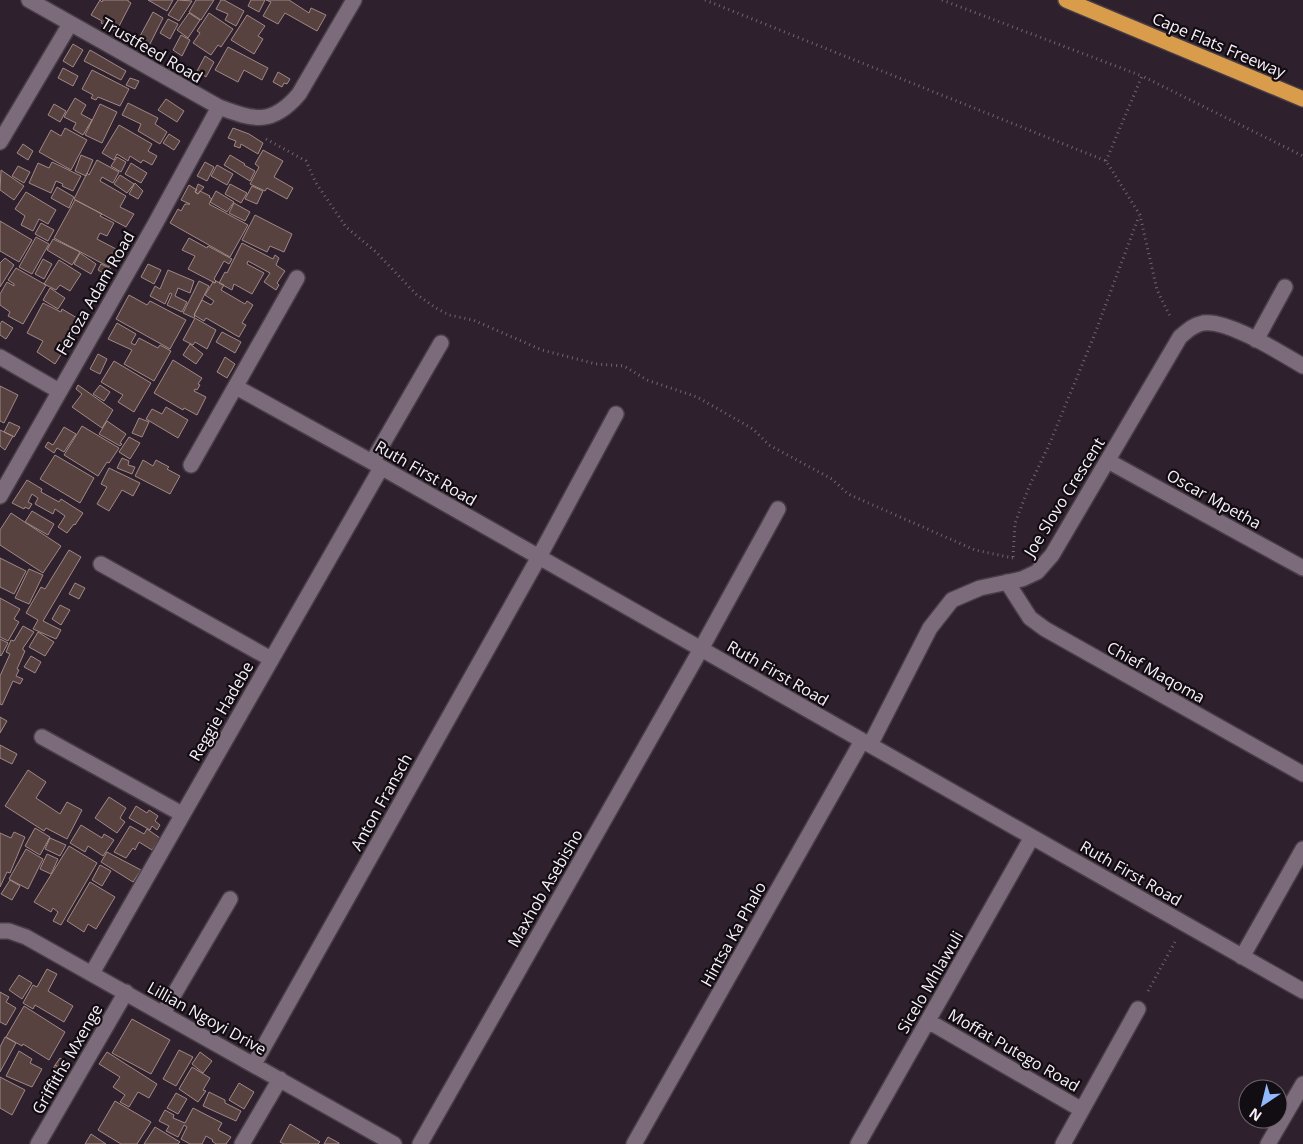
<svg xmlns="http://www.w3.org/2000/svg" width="1303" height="1144" viewBox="0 0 1303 1144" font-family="'Open Sans',sans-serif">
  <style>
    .building { fill: #574240; stroke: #a08886 }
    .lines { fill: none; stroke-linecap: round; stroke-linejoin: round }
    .lane-casing { stroke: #483d47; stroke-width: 18 }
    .street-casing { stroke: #483d47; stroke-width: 18 }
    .highway-casing { stroke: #483d47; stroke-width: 18 }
    .path { stroke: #706570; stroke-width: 3; stroke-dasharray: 1 4; stroke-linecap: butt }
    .lane { stroke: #7c6c7b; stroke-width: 15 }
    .street { stroke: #7c6c7b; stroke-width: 15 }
    .highway { stroke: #d89c4a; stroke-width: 15 }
    .labels { text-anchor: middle; stroke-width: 4.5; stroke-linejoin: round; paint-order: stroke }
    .street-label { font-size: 16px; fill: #f9f0f9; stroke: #120d12 }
  </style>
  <rect width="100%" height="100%" fill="#2e212d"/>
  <path class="building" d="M100 0 102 2 103 0H128V1L131 3 116 32 111 29 109 32 103 28 105 25 101 23 102 21 91 15Z
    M148 0H173L167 11Z
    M178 0 192 1 179 21 168 15Z
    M196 0H214L201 20 189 12Z
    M221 0H224L244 11 236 26 225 20 228 14 216 9Z
    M251 0H265L259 12 248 6Z
    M266 0H289L309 13 311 8 326 15 317 31 285 13 278 24 263 16 271 2Z
    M153 12 163 18 150 44 139 38Z
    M189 13 200 20 188 38 177 30Z
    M209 13 233 29 221 47 218 45 211 55 193 43 200 33 197 31Z
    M247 15 265 26 258 36 263 39 254 54 231 40Z
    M168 19 178 24 170 39 160 33Z
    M181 35 190 40 182 56 173 50Z
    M73 44 83 50 73 67 63 61Z
    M228 47 268 68 262 80 244 70 238 82 215 70Z
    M90 50 126 71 121 80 84 61Z
    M205 56 214 62 206 77 197 71Z
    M63 68 78 76 73 86 58 78Z
    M92 70 129 89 120 106 98 97 96 100 91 98 93 95 82 89Z
    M278 72 290 79 287 84 284 83 282 87 273 82Z
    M130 78 139 81 135 89 126 85Z
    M75 98 86 105 81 114 92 120 83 135 73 129 76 123 64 117Z
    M166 99 184 111 177 122 158 110Z
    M128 103 158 118 155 124 167 132 160 144 138 131 141 124 122 115Z
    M54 104 66 111 60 122 48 115Z
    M100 104 117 112 102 143 85 135Z
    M119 125 152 144 148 151 157 156 152 165 143 160 141 163 130 156 128 161 117 154 114 160 102 153Z
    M65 128 87 140 71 170 39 152 51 130 61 136Z
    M233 128 249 134 263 143 258 154 241 144 240 148 234 146 236 141 228 138Z
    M169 134 180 141 174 150 163 143Z
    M23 144 33 151 28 160 17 153Z
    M263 150 283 161 274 177 293 188 287 199 267 188 265 191 250 184 259 167 255 164Z
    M81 155 93 160 86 176 75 171Z
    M230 155 245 164 244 165 255 171 250 181 224 165Z
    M117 157 126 162 121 172 111 166Z
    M97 160 119 172 113 183 102 177 100 181 126 196 120 207 134 214 126 227 74 199 87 173 89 175Z
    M52 162 81 176 73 191 62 186 63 184 56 181 51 193 29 183 38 163 49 168Z
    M205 162 214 167 207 181 197 176Z
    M131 163 147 173 141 183 125 174Z
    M217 165 233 174 227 185 211 176Z
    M18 166 30 172 24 183 12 176Z
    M1 170 24 186 14 200 0 190Z
    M120 175 134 184 127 193 114 184Z
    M135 183 143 191 138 199 129 194Z
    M198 184 204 187 198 194 195 192Z
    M230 184 247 193 241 203 225 194Z
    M189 185 197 190 195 192 198 194 200 191 210 196 209 197 212 199 209 204 248 225 230 257 170 223 178 209 181 211 185 204H190L181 200Z
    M252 186 263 191 257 204 245 199Z
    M57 187 74 197 69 208 51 198Z
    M216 191 234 202 227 212 210 202Z
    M26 192 56 210 48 224 39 219 33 231 21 225 25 216 15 209Z
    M75 200 102 214 100 216 114 223 107 236 100 233 97 239 118 250 109 267 54 238Z
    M234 203 250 212 245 221 229 213Z
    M255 215 292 234 284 252 270 246 267 252 242 240Z
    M0 221 32 240 19 262 0 251Z
    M41 223 54 230 48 241 35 234Z
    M36 237 49 244 32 274 19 267Z
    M189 238 207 248 208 246 232 259 229 264 224 261 214 279 216 281 215 283 188 269 195 256 182 250Z
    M53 239 80 252 72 265 47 250Z
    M242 243 273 259 275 255 279 258 276 265 285 271 277 283 279 285 276 290 264 282 270 273 248 261 247 264 264 273 252 294 234 284 232 290 219 283 225 272 227 273Z
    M80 253 96 264 91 274 74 264Z
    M5 258 14 265 0 287V263Z
    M43 259 52 264 44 279 35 274Z
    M59 260 81 274 70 291 60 285 56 290 44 284Z
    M101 264 111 269 108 276 98 270Z
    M148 264 161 270 154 284 141 277Z
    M16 268 46 285 23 324 8 316 10 312 0 305V294L7 282 14 286V284L8 280Z
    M168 270 194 281 190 293 178 288 175 296 187 302 182 312 167 305 172 294 170 293 165 304 150 296 155 286 160 289Z
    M199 281 209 286 194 315H195L194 318 183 313Z
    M216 281 224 285 221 290 245 304 247 301 253 305 242 323 246 325 239 337 206 318 204 321 194 315 202 300 211 305 214 301 205 295 213 282 215 283Z
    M50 288 65 298 58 309 43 300Z
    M129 295 147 305 150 301 186 320 170 349 116 319Z
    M43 303 61 312 62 309 82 321 55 364 37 352 43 341 27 333Z
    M195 318 216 330 207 349 195 342 193 345 183 340Z
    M2 321 13 328 6 339 0 335V324Z
    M117 323 136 334 131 343 135 345 139 338 158 348 160 345 171 351 154 381 124 364 132 350 108 339Z
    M222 332 241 342 235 353 216 342Z
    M190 344 203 354 196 364 183 355Z
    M98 354 107 359 100 374 90 369Z
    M225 357 235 364 227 378 217 372Z
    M173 360 202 378 198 384 200 385 197 390 195 389 194 391 206 397 197 415 184 408 183 410 154 393Z
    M114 361 151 383 134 412 118 402 123 395 101 382Z
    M78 385 113 410 102 428 72 407 82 394 76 389Z
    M100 385 110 392 104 401 93 394Z
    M0 386 18 395 4 423 0 421Z
    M166 407 188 420 178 438 146 419 152 409 162 414Z
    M139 418 149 422 142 437 132 433Z
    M107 421 126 434 120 443 122 444 120 446 99 434Z
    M9 422 20 427 14 437 4 432Z
    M82 426 119 448 109 463 107 462 98 476 64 455Z
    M64 427 76 434 64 452 57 448 54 453 45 447 48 442 53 445Z
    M0 430 13 436 5 450 0 446Z
    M129 437 140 443 130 459 119 452Z
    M55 455 94 478 80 503 40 479Z
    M122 458 129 461 128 465 135 467 132 474 117 468Z
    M143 460 153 466 156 460 169 467 167 469 180 476 170 494 135 476Z
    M109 468 140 483 133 496 122 490 109 511 97 504 107 487 101 484Z
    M27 480 42 489 41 492 59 502 61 499 83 513 75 525 74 524 67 533 58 527 65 516 55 509 53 514 35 504 38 498 32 494 28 502 32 504 29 509 25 507 24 509 12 503Z
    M32 511 54 524 48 535 25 522Z
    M11 513 61 546 43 573 0 545V530Z
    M69 550 81 557 43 621 61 630 56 639 33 629 38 620 26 613 41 587 45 589Z
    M0 558 26 571 14 594 0 587Z
    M29 569 43 575 29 604 15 598Z
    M75 583 85 588 79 599 69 594Z
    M0 598 20 609 14 619 19 622 8 641 0 637Z
    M60 605 70 610 61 625 52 619Z
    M23 626 34 632 23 648V650L25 651 17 669 19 670 16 676 23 679 20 684 13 681 2 705 0 704V676L10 654 6 652 11 640 14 641Z
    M38 632 54 642 45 656 29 647Z
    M0 639 8 643 1 656 0 655Z
    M31 656 41 662 35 673 24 667Z
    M0 717 7 721 0 733Z
    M0 745 17 754 12 764 0 758Z
    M28 770 46 782 36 798 60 814 67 802 82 810 67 839 46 828 44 831 5 806Z
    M109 797 126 808 120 818 125 822 117 833 95 818Z
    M136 806 147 813 149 810 158 816 155 821 160 825 157 830 152 826 150 830 129 818Z
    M81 825 102 838 104 834 114 840 103 856 88 846 85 852 70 843Z
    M130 826 144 834 147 829 160 838 152 850 139 842 135 850 133 848 126 858 114 852Z
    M35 828 50 837 40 855 25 846Z
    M14 832 25 837 10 873 7 872 0 887V833L11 838Z
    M50 838 66 845 60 856 45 849Z
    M69 846 97 863 61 925 53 921 58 912 53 908 51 912 34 902Z
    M26 849 43 859 28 889 9 879Z
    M107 852 141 870 133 882 101 862Z
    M47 854 58 859 51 874 40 869Z
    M100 865 111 871 102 886 92 880Z
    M10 880 20 886 12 900 1 894Z
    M90 882 115 897 96 929 88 924 84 932 67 921Z
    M47 969 57 974 48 991 73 1006 64 1022 35 1005 33 1009 23 1003 33 985 37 987Z
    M19 975 32 983 22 999 9 990Z
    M0 992 9 997 6 1002 16 1008 6 1025 0 1022Z
    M24 1006 65 1032 49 1060 23 1044 22 1046 6 1037Z
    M132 1019 170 1040 151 1074 112 1053Z
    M5 1037 16 1043 0 1072V1047Z
    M179 1050 193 1057 176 1086 163 1079Z
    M19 1051 32 1059 30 1063 42 1069 32 1087 6 1076Z
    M107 1052 157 1084 149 1098 138 1092 129 1107 120 1102 125 1095 113 1087 120 1077 99 1064Z
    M200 1052 212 1061 203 1073 192 1064Z
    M60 1058 69 1064 65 1071 55 1065Z
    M55 1065 62 1069 59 1075 52 1071Z
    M192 1067 210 1078 203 1090 206 1091 198 1102 179 1089Z
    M0 1077 25 1090 12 1115 0 1108Z
    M239 1083 254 1092 244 1109 229 1100Z
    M209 1092 225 1100V1103L241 1111 236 1121 203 1106Z
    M176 1093 187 1099 178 1114 167 1108Z
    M115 1101 151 1122 137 1144H121L98 1130Z
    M193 1108 222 1123 218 1130 231 1137 226 1144H216L212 1141 213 1140 206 1136 202 1144H190L181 1139 187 1127 184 1125 178 1137 166 1131 169 1126 159 1121 165 1110 174 1115 173 1118 185 1123Z
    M290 1124 320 1142 318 1144H284L280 1142Z
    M155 1127 180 1142 178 1144H144Z
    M91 1134 106 1144H85Z
    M328 1137 339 1143V1144H324Z"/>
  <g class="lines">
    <defs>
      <path id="lane" d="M163 1013 230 899"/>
      <path id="street" d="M29 0 219 107C254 120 272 126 299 94L354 0
        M0 142 70 24
        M1256 340 1285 287
        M0 357 59 391
        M236 387 372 462 1303 991
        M1108 461 1303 568
        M372 462 441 343
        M191 465 297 278
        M0 496 154 226 219 107
        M101 564 271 659
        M1007 582 1030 618 1045 629 1303 774
        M42 737 182 814
        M870 745 930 628 952 600 980 588 1022 579 1037 572 1052 555 1180 337C1187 331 1193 325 1203 323 1227 319 1281 353 1303 366
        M0 931H9L26 937 394 1144
        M1242 957 1303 849
        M92 973 381 468
        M928 1021 1082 1110
        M254 1064 539 557 616 414
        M38 1144 126 992
        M242 1144 280 1079
        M420 1144 701 649 778 509
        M634 1144 862 741
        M858 1144 1032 837
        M1063 1144 1138 1009
        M1268 1144 1303 1084"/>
      <path id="highway" d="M1066 0 1303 99"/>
    </defs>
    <use href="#lane" class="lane-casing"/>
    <use href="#street" class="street-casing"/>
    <use href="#highway" class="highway-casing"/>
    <path class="path" d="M705 0 1106 161 1140 215 1157 290 1171 318
      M942 0 1142 76
      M266 139 306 161 316 183 346 227 376 252 416 294 436 308 449 315 473 320 542 350 596 364 624 366 647 380 697 397 753 429 769 445 832 479 848 494 975 550 1013 558
      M1106 161 1142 76 1303 156
      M1013 557 1015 523 1029 487 1049 445 1094 336 1139 216
      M1148 991 1175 942"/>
    <use href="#lane" class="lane"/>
    <use href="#street" class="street"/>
    <use href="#highway" class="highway"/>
  </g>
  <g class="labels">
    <g class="street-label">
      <text transform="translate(1219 45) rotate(23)" y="6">Cape Flats Freeway</text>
      <text transform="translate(152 50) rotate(30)" y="6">Trustfeed Road</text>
      <text transform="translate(95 293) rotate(-60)" y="6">Feroza Adam Road</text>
      <text transform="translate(426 473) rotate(30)" y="6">Ruth First Road</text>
      <text transform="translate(1064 497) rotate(-58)" y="6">Joe Slovo Crescent</text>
      <text transform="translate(1214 499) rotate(29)" y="6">Oscar Mpetha</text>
      <text transform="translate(1156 672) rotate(29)" y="6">Chief Maqoma</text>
      <text transform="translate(778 673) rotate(30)" y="6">Ruth First Road</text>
      <text transform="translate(221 711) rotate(-60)" y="6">Reggie Hadebe</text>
      <text transform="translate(381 802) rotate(-61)" y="6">Anton Fransch</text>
      <text transform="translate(1131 873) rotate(30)" y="6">Ruth First Road</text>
      <text transform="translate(545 888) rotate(-60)" y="6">Maxhob Asebisho</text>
      <text transform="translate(733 934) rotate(-61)" y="6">Hintsa Ka Phalo</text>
      <text transform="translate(930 982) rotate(-60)" y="6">Sicelo Mhlawuli</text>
      <text transform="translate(207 1018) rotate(29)" y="6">Lillian Ngoyi Drive</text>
      <text transform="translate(1014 1050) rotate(30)" y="6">Moffat Putego Road</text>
      <text transform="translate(67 1059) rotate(-60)" y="6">Griffiths Mxenge</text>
    </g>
  </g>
  <g transform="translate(1263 1104) rotate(215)"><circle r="24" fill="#120d12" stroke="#6e686e"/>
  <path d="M0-4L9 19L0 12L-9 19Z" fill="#90b8fd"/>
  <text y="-8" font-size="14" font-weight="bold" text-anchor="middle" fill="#f9f0f9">N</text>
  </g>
</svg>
